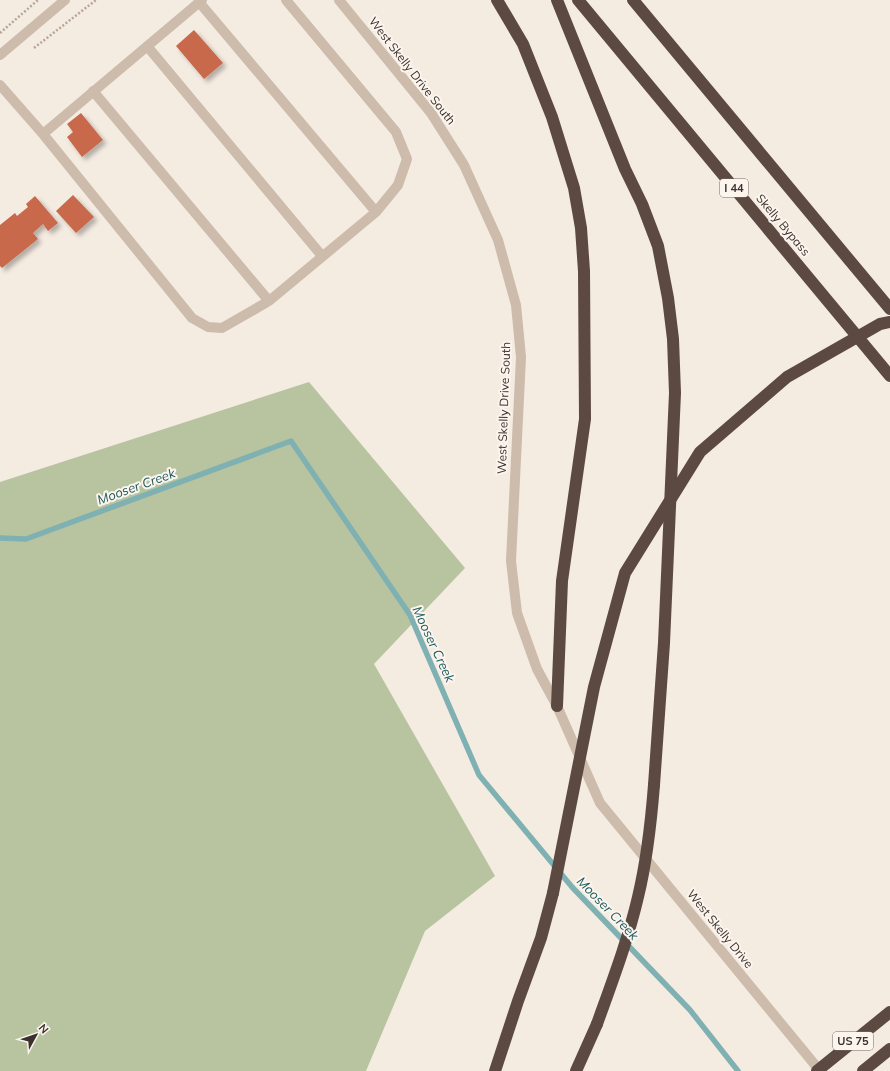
<svg xmlns="http://www.w3.org/2000/svg" width="890" height="1071" viewBox="0 0 890 1071" font-family="Mulish,sans-serif">
  <style>
    .green { fill: #b8c4a0 }
    .lines { fill: none; stroke-linecap: round; stroke-linejoin: round }
    .stream { stroke: #7fb0b2; stroke-width: 5.5 }
    .building { fill: #c8694b; filter: url(#shadow) }
    .path { stroke: #b9a596; stroke-width: 2.5; stroke-dasharray: 2 2; stroke-linecap: butt }
    .minor { stroke: #cdbbac; stroke-width: 10 }
    .highway { stroke: #5c4a42; stroke-width: 12 }
    .highway-bridge { stroke: #5c4a42; stroke-width: 12 }
    .labels { text-anchor: middle; stroke-width: 4; stroke-linejoin: round; paint-order: stroke }
    .shield { fill: #fbf5ee; stroke: #756b66; stroke-width: 1 }
    .shield-label { font-size: 11px; font-weight: bold; fill: #3b302b }
    .street-label { font-size: 12px; fill: #3b302b; stroke: #fbf5ee }
    .water-label { font-size: 13px; font-style: italic; fill: #1f5a5e; stroke: #fbf5ee }
  </style>
  <defs>
    <filter id="shadow"><feDropShadow dx="3.5" dy="3.5" stdDeviation="2" flood-color="#0004"/></filter>
  </defs>
  <rect width="100%" height="100%" fill="#f4ebe1"/>
  <path class="green" d="M309 382 465 568 374 664 495 876 425 931 366 1071H0V482Z"/>
  <g class="lines">
    <path class="stream" d="M0 538 26 539 291 441 410 615 479 775 572 887 690 1010 738 1071"/>
  </g>
  <path class="building" d="M194 30 223 63 204 79 176 46Z
    M81 113 103 140 82 157 67 137 73 132 67 124Z
    M73 195 94 217 76 233 56 211Z
    M35 196 58 223 48 231 43 224 33 233 38 239 2 268 0 266V225L15 213 17 216 28 207 26 204Z"/>
  <g class="lines">
    <path class="path" d="M0 33 38 0
      M34 48 96 0"/>
    <path class="minor" d="M339 0 431 113 464 165 498 240 516 305 521 357 511 561 517 613 537 669 557 706 600 803 820 1071
      M199 2 376 212
      M147 46 322 256
      M0 55 65 0
      M0 85 43 134 192 318 208 327 222 328 269 301 376 212 398 185 407 159 396 132 286 0
      M93 91 269 301
      M43 134 202 0"/>
    <path class="highway" d="M497 0 523 44 552 117 574 188 581 228 584 271 585 419 562 581 557 706
      M557 0 625 169 642 204 658 246 668 298 673 339 675 393 664 643 654 785
      M578 0 890 376
      M633 0 890 309
      M495 1071 518 1001 541 938 553 893
      M576 1071 597 1024
      M863 1071 890 1049"/>
    <path class="highway-bridge" d="M553 893 594 687 625 573 700 452 787 377 880 324 890 322
      M597 1024C612 982 628 940 638 897 647 860 651 823 654 785
      M817 1071 890 1012"/>
  </g>
  <g class="labels">
    <g class="shield">
      <rect x="720" y="179" width="28" height="18" rx="3"/>
      <rect x="833" y="1032" width="40" height="18" rx="3"/>
    </g>
    <g class="shield-label">
      <text x="734" y="192">I 44</text>
      <text x="853" y="1045">US 75</text>
    </g>
    <g class="street-label">
      <text transform="translate(412 71) rotate(52)" y="4">West Skelly Drive South</text>
      <text transform="translate(783 225) rotate(50)" y="4">Skelly Bypass</text>
      <text transform="translate(504 408) rotate(-88)" y="4">West Skelly Drive South</text>
      <text transform="translate(720 929) rotate(51)" y="4">West Skelly Drive</text>
    </g>
    <g class="water-label">
      <text transform="translate(136 486) rotate(-20)" y="5">Mooser Creek</text>
      <text transform="translate(434 644) rotate(65)" y="5">Mooser Creek</text>
      <text transform="translate(608 908) rotate(46)" y="5">Mooser Creek</text>
    </g>
  </g>
  <g transform="translate(36 1035) rotate(50)" stroke="#fbf5ee" stroke-width="3" paint-order="stroke">
  <path d="M0-3L7 15L0 10L-7 15Z" fill="#3b302b"/>
  <text y="-6" font-size="11" font-weight="bold" text-anchor="middle" fill="#3b302b">N</text>
  </g>
</svg>
